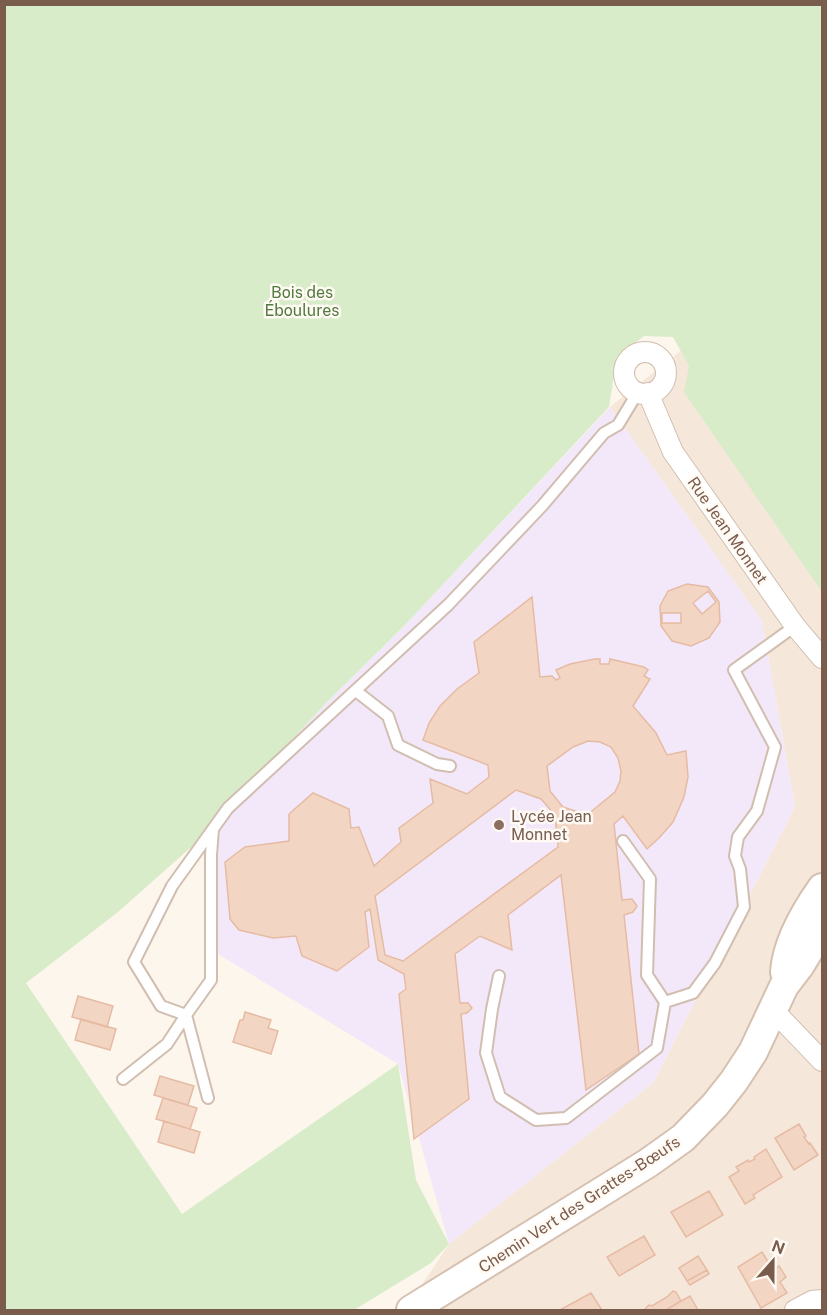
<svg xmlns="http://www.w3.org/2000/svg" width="827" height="1315" viewBox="0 0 827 1315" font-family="'Public Sans',sans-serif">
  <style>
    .residential { fill: #f5e8da }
    .education { fill: #f3e8fa }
    .green { fill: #d8ecc9 }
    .building { fill: #f3d5c3; stroke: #e6bba3; stroke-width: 1.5; fill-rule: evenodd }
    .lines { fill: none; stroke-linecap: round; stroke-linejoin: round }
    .service-casing { stroke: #d1beb0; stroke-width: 14 }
    .minor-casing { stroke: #d1beb0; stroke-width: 22 }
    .secondary-casing { stroke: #d6c0b0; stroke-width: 32 }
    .service { stroke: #fff; stroke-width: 10 }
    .minor { stroke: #fff; stroke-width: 20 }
    .secondary { stroke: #fff; stroke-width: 28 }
    .education-dot { fill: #8d6e63; stroke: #fffaf3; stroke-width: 2 }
    .labels { text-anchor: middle; stroke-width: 5; stroke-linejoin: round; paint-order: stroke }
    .park-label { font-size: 16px; fill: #537a41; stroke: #fffaf3 }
    .street-label { font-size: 16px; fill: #7a5c4d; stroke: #fffaf3 }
    .education-label { font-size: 16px; fill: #785e54; stroke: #fffaf3; text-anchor: start }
  </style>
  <rect width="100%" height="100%" fill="#fdf6ec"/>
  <path class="residential" d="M822 5V1310H405L449 1244 653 1083 795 807 762 621 610 407 752 294Z"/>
  <path class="education" d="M610 407 762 621 795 807 653 1083 449 1244 398 1064 205 946 211 856 198 841 327 702 405 625Z"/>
  <path class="green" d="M5 5H822V592L684 392 689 366 673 337 644 336 617 357 609 407 405 625 327 702 198 841 118 912 26 983 182 1214 398 1064 416 1180 449 1244 431 1263 354 1310H5Z"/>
  <path class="building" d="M687 584 708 587 719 602 720 622 709 638 691 646 672 641 661 626 660 606 668 591ZM708 591 716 602 702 614 693 603ZM662 613H681V623H662Z
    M532 597 540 677 552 676 556 680 560 678 556 670 570 664 595 659H600V664H609L610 659 644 667 648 670 644 676 650 679 633 706 656 733 667 755 686 751 688 777 684 797 673 822 659 838 647 849 623 816 614 824 622 900 632 899 637 906 633 912 624 915 639 1054 586 1090 561 875 508 915 512 950 480 936 455 954 460 1003H468L472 1008 467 1013 461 1014 469 1099 414 1139 399 994 406 989 404 974 378 960 370 909 365 912 369 947 337 971 302 956 296 936 273 938 239 930 230 919 225 862 245 847 289 841V814L313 793 349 809 351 828 359 827 374 866 401 842 399 828 433 803 430 779 467 794 489 777 488 765 423 740 429 723 440 706 457 689 479 673 474 642ZM588 741 600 742 611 747 618 758 621 771 620 781 615 792 587 815 563 807 550 791 547 766 573 747ZM516 790 541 799 555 815 558 847 403 961 385 955 375 896Z
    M78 996 113 1006 107 1027 72 1017Z
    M245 1012 271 1020 268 1028 278 1031 271 1054 233 1042 240 1020H243Z
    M81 1019 116 1029 110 1050 75 1040Z
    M160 1076 194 1086 188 1105 154 1095Z
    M163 1098 197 1108 190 1129 156 1119Z
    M164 1121 200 1132 194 1153 158 1142Z
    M799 1124 806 1136 804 1137 809 1144 810 1143 818 1155 794 1170 775 1138Z
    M766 1149 782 1177 753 1195 755 1198 745 1204 729 1177 739 1171 736 1167 748 1160 749 1162 755 1159 754 1157Z
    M709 1191 723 1215 686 1237 671 1212Z
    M644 1236 655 1255 619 1276 607 1257Z
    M762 1252 773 1270 779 1266 786 1277 780 1282 787 1293 761 1308 738 1267Z
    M698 1256 707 1270 687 1281 679 1268Z
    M707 1270 709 1274 690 1285 687 1281Z
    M673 1291 676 1292 681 1301 666 1310H644L649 1305 652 1306 667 1297Z
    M591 1293 602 1310H560Z
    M690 1296 698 1310H666L681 1301Z"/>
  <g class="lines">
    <defs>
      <path id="service" d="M356 691 388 716 398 745 437 764 450 766
        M213 829 211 855V980L186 1015 161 1006 134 962 172 886 228 808 448 605 542 506 604 433 618 425 638 392
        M499 976 492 1009 486 1053 500 1097 536 1120 566 1118 657 1048 665 1002 647 975 650 879 623 841
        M665 1002 693 993 715 963 744 907 740 869 735 856 738 837 757 811 775 747 734 670 795 626
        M186 1015 208 1098
        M123 1079 167 1044 186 1015"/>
      <path id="minor" d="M624 373a21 21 0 1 1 42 0a21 21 0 1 1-42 0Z
        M648 393 673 452 795 626 822 658
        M773 1010 822 1061
        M795 1310 812 1301 822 1300"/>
      <path id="secondary" d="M785 972C787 942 805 912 822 888
        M411 1310 648 1163 683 1138 715 1105 734 1081 753 1052 784 986 800 965 822 928"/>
    </defs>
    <use href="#service" class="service-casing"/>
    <use href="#minor" class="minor-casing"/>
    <use href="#secondary" class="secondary-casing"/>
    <use href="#service" class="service"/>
    <use href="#minor" class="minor"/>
    <use href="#secondary" class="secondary"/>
  </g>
  <circle class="education-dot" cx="499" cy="825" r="6"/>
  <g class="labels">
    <g class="park-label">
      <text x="302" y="298">Bois des<tspan x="302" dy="18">Éboulures</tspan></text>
    </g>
    <g class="street-label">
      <text transform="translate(728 530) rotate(55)" y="6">Rue Jean Monnet</text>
      <text transform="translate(579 1204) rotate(-33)" y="6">Chemin Vert des Grattes-Bœufs</text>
    </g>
    <g class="education-label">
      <text x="511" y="822">Lycée Jean<tspan x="511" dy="18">Monnet</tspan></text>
    </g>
  </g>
  <rect width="827" height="1315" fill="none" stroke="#7a5c4d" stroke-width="12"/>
  <g transform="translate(773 1261) rotate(21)" stroke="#fffaf3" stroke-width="4.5" paint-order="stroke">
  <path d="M0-4.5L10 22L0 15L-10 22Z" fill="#7a5c4d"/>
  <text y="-9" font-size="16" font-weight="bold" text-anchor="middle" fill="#7a5c4d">N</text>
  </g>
</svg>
